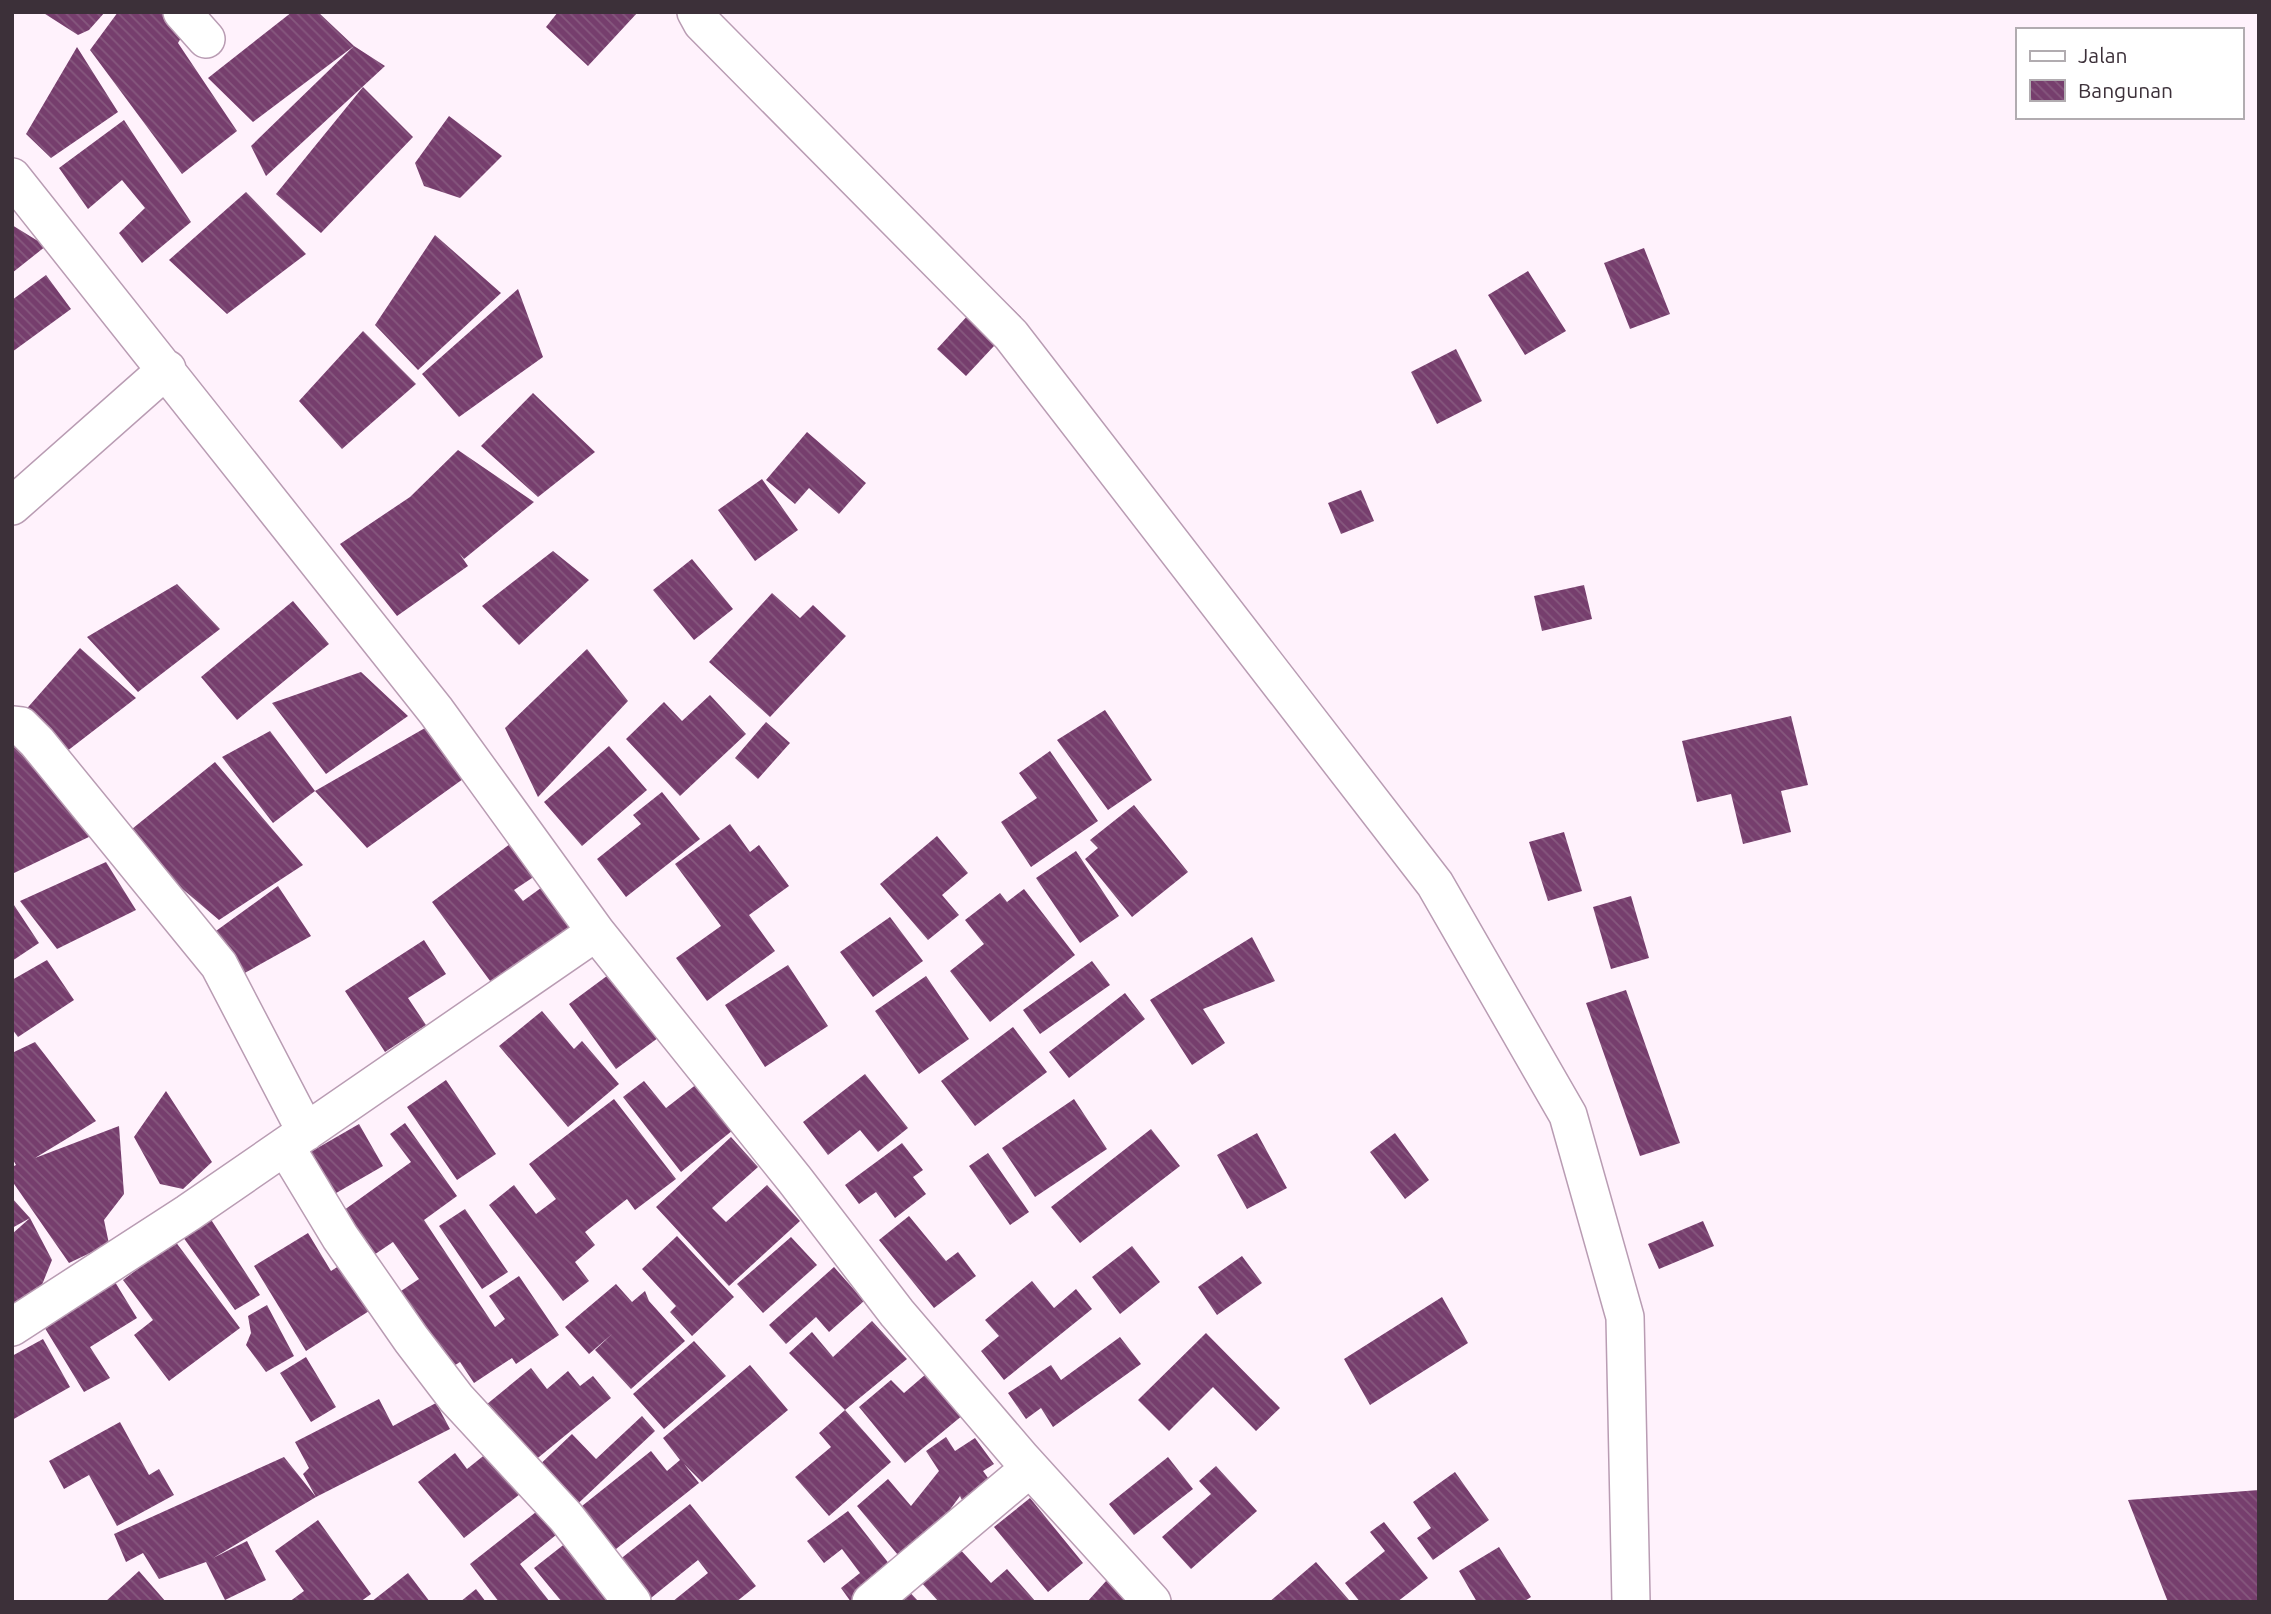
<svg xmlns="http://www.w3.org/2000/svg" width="2271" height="1614" viewBox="0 0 2271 1614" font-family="Ubuntu,sans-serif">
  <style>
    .building { fill: url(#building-back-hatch) }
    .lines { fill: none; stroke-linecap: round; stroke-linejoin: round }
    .minor-casing { stroke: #b99cb3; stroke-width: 40 }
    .minor { stroke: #fff; stroke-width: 37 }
  </style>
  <defs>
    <pattern id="building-back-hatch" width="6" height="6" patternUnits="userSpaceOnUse" patternTransform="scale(1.75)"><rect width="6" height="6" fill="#763e6d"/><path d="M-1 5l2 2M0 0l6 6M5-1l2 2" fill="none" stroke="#86587e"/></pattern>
  </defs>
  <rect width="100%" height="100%" fill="#fff2fc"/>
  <path class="building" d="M42 12H105L89 30 78 35Z
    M118 12H179L189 24 178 43 237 131 182 174 90 50Z
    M292 12H318L354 46 385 66 266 176 251 146 354 46 253 122 208 78Z
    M558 12H638L588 66 546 27Z
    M77 47 118 112 51 158 26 134Z
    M363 87 413 137 321 233 276 194Z
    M449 116 502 156 460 198 424 186 415 163Z
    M124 120 191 222 142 263 119 233 145 208 122 180 88 209 59 168Z
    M246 192 306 254 227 314 169 260Z
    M12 225 46 246 12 273Z
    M435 235 501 293 418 370 375 325Z
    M1644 248 1670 314 1630 329 1604 263Z
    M1528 271 1566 331 1525 355 1488 295Z
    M46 275 71 309 12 352V300Z
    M518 289 543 357 459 417 422 374Z
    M992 289 1021 317 966 376 937 349Z
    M363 331 416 384 342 449 299 401Z
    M1456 349 1482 401 1437 424 1411 372Z
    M533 393 595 452 538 497 481 446Z
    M807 432 866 483 839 514 809 488 795 504 766 480Z
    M458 450 534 502 464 559 459 553 468 566 397 616 340 544 410 497Z
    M762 479 798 530 755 561 718 510Z
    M1361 490 1374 521 1341 534 1328 503Z
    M553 551 589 580 519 645 482 606Z
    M692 559 733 609 694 640 653 590Z
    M177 584 220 629 138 692 87 637Z
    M1584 585 1592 619 1542 631 1534 596Z
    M772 593 800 618 813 605 846 636 770 717 709 662Z
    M293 601 329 644 237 720 201 677Z
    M80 648 136 698 62 755 22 714Z
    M587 649 628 701 538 797 505 728Z
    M361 672 408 716 326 774 272 703Z
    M710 695 746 734 680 796 626 739 664 702 682 721Z
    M1105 710 1152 780 1108 810 1057 740Z
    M1791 716 1808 785 1781 791 1791 832 1743 844 1731 794 1697 802 1682 741Z
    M766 722 790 743 758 779 735 758Z
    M425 728 470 774 367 848 315 791Z
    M270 731 315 791 273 823 222 757Z
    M12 744 95 834 12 874Z
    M609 746 647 790 582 846 544 802Z
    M1050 751 1098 821 1031 867 1001 822 1037 798 1019 773Z
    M215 762 303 865 219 920 159 869 127 833Z
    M662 792 700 839 626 897 597 859 641 824 633 815Z
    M1134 805 1188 872 1132 917 1085 859 1098 848 1090 840Z
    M730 824 750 852 759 845 789 886 749 915 775 951 707 1001 676 958 721 926 675 864Z
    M1564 832 1582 891 1548 901 1529 842Z
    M937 836 968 873 942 895 959 915 928 940 880 884Z
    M514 841 538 874 514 890 523 901 545 885 578 929 496 989 432 902Z
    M1076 851 1119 916 1080 943 1036 878Z
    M106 862 136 910 57 949 20 901Z
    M278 886 311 936 234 979 209 936Z
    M1024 889 1075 955 990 1022 950 971 984 944 965 920 1000 893 1007 902Z
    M1631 896 1649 958 1611 969 1593 907Z
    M12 902 39 943 12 961Z
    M890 917 923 961 873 997 840 952Z
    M1252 937 1275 981 1203 1009 1225 1043 1192 1065 1150 1000Z
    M424 940 446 974 408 998 426 1025 385 1052 345 991Z
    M47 960 74 1000 18 1037 12 1029V980Z
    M1092 961 1110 985 1040 1034 1023 1010Z
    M788 965 828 1026 765 1067 725 1005Z
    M615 970 662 1035 616 1069 569 1004Z
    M926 976 969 1039 919 1074 875 1011Z
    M1626 990 1680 1143 1640 1156 1586 1003Z
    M1125 993 1145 1019 1069 1078 1049 1052Z
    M542 1011 574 1049 582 1041 619 1084 568 1127 499 1046Z
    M1013 1027 1047 1072 975 1126 941 1081Z
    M35 1042 96 1121 35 1158 119 1126 124 1194 104 1220 109 1244 69 1263 12 1181V1167L16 1165 12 1158V1053Z
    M865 1074 908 1128 878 1152 860 1130 828 1155 803 1122Z
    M446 1080 496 1154 457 1180 407 1107Z
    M702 1080 738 1126 681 1172 623 1097 644 1081 666 1108Z
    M166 1091 212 1162 183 1189 160 1184 134 1137Z
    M614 1099 676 1179 635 1210 627 1199 585 1232 595 1245 575 1262 589 1281 563 1301 489 1205 514 1185 536 1214 556 1199 529 1164Z
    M1074 1099 1107 1149 1035 1197 1002 1148Z
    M405 1123 457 1196 424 1220 495 1327 505 1319 489 1296 519 1276 559 1335 516 1364 512 1358 474 1383 460 1362 441 1374 395 1295 419 1279 393 1242 365 1261 333 1218 411 1162 390 1134Z
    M359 1124 383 1166 331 1196 307 1154Z
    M1151 1129 1180 1166 1080 1243 1051 1207Z
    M1257 1133 1287 1188 1247 1209 1217 1155Z
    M1395 1133 1429 1180 1405 1199 1370 1152Z
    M731 1137 758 1167 712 1208 726 1222 767 1185 800 1221 729 1286 656 1207Z
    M902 1143 923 1170 913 1177 926 1194 895 1218 876 1192 859 1204 845 1185Z
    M988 1153 1029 1212 1010 1225 969 1166Z
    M12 1198 30 1218 12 1228Z
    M465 1209 508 1272 482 1289 439 1226Z
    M909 1216 946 1261 958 1252 976 1276 934 1308 879 1240Z
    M30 1218 52 1260 29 1317 12 1320V1234Z
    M210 1218 260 1295 235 1310 183 1237Z
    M1703 1221 1714 1246 1659 1269 1648 1244Z
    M308 1233 331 1271 348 1260 377 1306 306 1351 254 1266Z
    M677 1236 734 1297 692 1336 670 1312 676 1306 642 1269Z
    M791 1237 817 1265 763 1313 737 1284Z
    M175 1241 240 1328 169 1381 134 1335 153 1320 123 1280Z
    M1132 1246 1160 1282 1120 1314 1092 1277Z
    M1242 1256 1262 1283 1217 1315 1198 1287Z
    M834 1267 864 1301 829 1332 816 1317 786 1344 769 1325Z
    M1032 1281 1054 1308 1076 1289 1092 1309 1004 1380 981 1351 999 1336 985 1320Z
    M115 1282 137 1318 90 1347 110 1378 84 1392 43 1325Z
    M616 1284 632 1302 645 1291 649 1301 685 1341 631 1389 595 1350 612 1334 589 1354 565 1327Z
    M1442 1297 1468 1343 1370 1405 1344 1359Z
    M267 1305 294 1356 266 1372 246 1345 251 1333 248 1316Z
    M872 1321 907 1359 845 1410 789 1353 812 1332 833 1357Z
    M1206 1333 1280 1408 1256 1431 1213 1387 1169 1431 1138 1400Z
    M1120 1337 1141 1364 1053 1427 1041 1408 1026 1419 1008 1393 1051 1365 1061 1380Z
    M43 1339 70 1387 12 1420V1356Z
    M694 1341 726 1376 664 1429 633 1394Z
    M306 1357 336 1407 311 1422 280 1373Z
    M750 1365 788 1410 702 1482 684 1464 699 1483 611 1553 577 1510 651 1451 667 1471 680 1460 663 1438Z
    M531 1368 547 1389 568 1371 580 1386 593 1376 611 1398 528 1466 481 1409Z
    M933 1368 969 1410 905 1463 859 1407 891 1380 904 1393Z
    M379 1399 393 1426 436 1403 450 1429 316 1497 303 1474 309 1468 295 1442Z
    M845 1410 891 1462 829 1516 795 1477 831 1447 819 1433Z
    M642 1416 655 1431 568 1513 532 1472 572 1434 596 1459Z
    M120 1422 149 1475 159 1469 174 1495 117 1526 89 1475 64 1489 49 1461Z
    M946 1437 955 1451 975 1438 994 1464 983 1471 996 1489 967 1510 960 1496 908 1567 857 1506 888 1479 911 1506 939 1471 926 1451Z
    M455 1453 467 1469 487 1453 520 1494 464 1538 418 1482Z
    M284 1457 316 1497 213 1558 247 1541 266 1580 225 1600 206 1562 159 1579 143 1553 126 1562 114 1534Z
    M1168 1457 1193 1489 1134 1535 1109 1504Z
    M1216 1466 1257 1511 1191 1569 1162 1537 1211 1494 1199 1481Z
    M1455 1472 1489 1520 1433 1560 1417 1538 1431 1528 1413 1502Z
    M2259 1490V1602H2168L2128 1500Z
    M1030 1498 1083 1563 1048 1592 994 1527Z
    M690 1504 756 1586 736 1602H672L708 1573 698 1560 646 1602 609 1568Z
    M848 1511 897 1574 860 1602H851L841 1588 860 1573 842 1549 824 1563 807 1541Z
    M536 1512 556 1535 520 1564 550 1602H499L470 1564Z
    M318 1520 371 1594 360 1602H289L304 1591 275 1551Z
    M1384 1522 1428 1578 1397 1602H1360L1345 1583 1385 1551 1370 1532Z
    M576 1535 630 1602H562L534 1568Z
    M957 1546 991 1583 1007 1569 1036 1602H939L919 1580Z
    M1499 1547 1531 1597 1523 1602H1477L1459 1571Z
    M1316 1562 1349 1600 1347 1602H1269Z
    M139 1571 166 1602H105Z
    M408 1573 430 1602H371Z
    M1107 1580 1130 1602H1087Z
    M905 1587 919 1602H881Z
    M476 1589 486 1602H460Z"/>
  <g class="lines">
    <defs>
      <path id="minor" d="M182 12 206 39
        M696 12 702 23 1011 335 1435 884 1568 1115 1625 1317 1631 1602
        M12 177 436 711 596 932 795 1180 897 1313 1022 1459 1152 1602
        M12 506 167 369
        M12 725 21 726 37 742 219 965 306 1132
        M285 1146 340 1237 411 1339 456 1398 566 1517 632 1602
        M12 1327 188 1213 596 932
        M871 1602 1030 1468"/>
    </defs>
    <use href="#minor" class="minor-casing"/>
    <use href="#minor" class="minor"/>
  </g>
  <rect width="2271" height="1614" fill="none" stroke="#3c3039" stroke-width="28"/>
  <rect x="2016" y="28" width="228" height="91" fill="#ffffff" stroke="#b1acb0" stroke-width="2"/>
  <rect x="2030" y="51" width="35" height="10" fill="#ffffff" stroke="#b1acb0" stroke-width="2"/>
  <text x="2078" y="63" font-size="21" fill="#3c3039">Jalan</text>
  <rect x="2030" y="80" width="35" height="21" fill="url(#building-back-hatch)" stroke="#b1acb0" stroke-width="2"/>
  <text x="2078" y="98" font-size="21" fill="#3c3039">Bangunan</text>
</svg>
